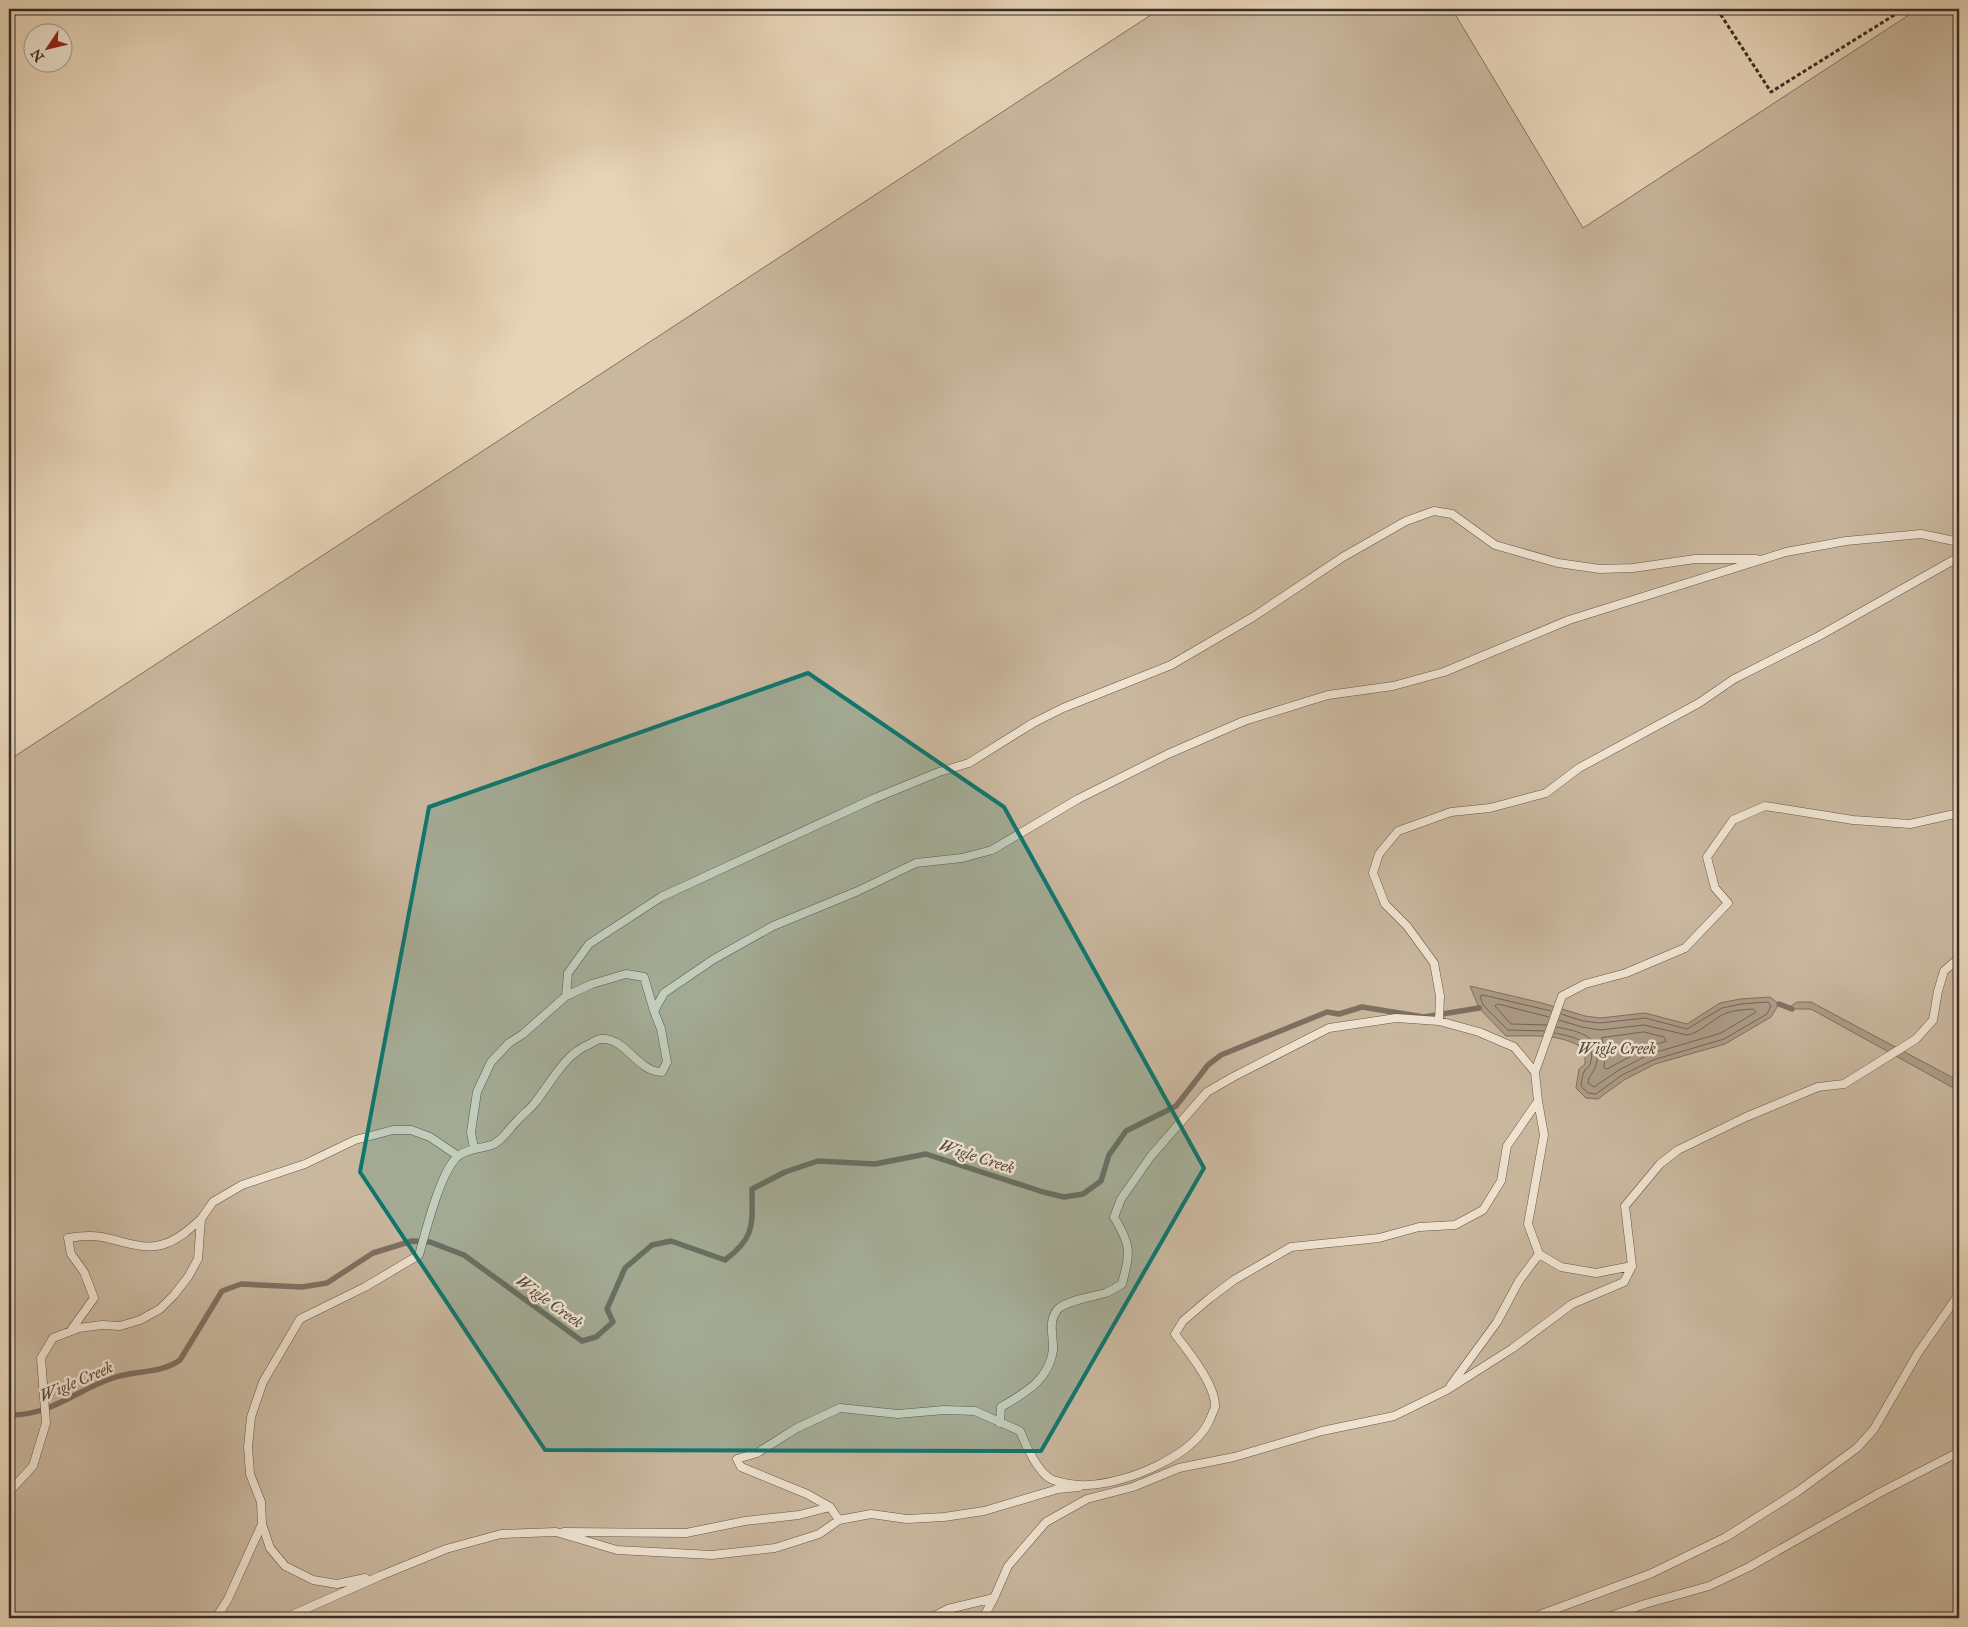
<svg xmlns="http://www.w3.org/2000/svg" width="1968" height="1627" viewBox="0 0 1968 1627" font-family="'IM FELL Great Primer',serif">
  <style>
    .green { fill: #c9b79e; stroke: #807262 }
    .water { fill: #ac9b86; stroke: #7e6f60 }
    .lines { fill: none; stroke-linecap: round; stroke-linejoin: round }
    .shore { stroke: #726456; stroke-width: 1 }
    .stream { stroke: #7e6f60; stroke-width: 5.5 }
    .lane-casing { stroke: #64564a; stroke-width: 9 }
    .path { stroke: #382c26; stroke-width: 3; stroke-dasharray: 4 2.5; stroke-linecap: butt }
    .lane { stroke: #efe3d0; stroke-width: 8 }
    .marked { fill: #0f766e; fill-opacity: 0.2; stroke: #0f766e; stroke-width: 4; stroke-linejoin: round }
    .labels { text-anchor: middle; stroke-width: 5; stroke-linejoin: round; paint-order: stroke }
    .water-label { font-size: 16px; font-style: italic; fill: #55483e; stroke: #efe3d0 }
  </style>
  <rect width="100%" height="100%" fill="#e7d4b7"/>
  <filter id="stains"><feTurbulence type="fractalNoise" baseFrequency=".004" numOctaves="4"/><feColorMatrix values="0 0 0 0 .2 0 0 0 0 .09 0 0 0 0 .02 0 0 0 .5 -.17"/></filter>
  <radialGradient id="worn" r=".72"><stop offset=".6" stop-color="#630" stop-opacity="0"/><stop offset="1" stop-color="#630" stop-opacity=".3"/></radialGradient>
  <path class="green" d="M1160 9H1452L1583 228 1918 9H1959V1618H9V760Z"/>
  <path class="water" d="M1470 986 1542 1003 1585 1016 1600 1018 1645 1013 1687 1024 1720 1003 1740 999 1770 997 1779 1004 1771 1017 1725 1044 1655 1064 1624 1080 1598 1099 1586 1098 1576 1088 1579 1069 1585 1064V1050C1564 1033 1532 1036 1506 1036L1479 1008Z
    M1797 1002H1811L1959 1081V1091L1811 1009H1792L1791 1006Z"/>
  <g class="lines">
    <path class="shore" d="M1547 1025 1511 1024 1495 1006 1498 1004 1549 1017
      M1556 1027C1578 1031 1604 1036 1596 1065 1594 1073 1589 1074 1588 1083L1594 1087 1619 1070 1650 1054 1721 1033 1756 1012 1753 1009C1743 1010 1731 1010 1722 1015 1711 1021 1699 1033 1687 1035L1644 1025 1600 1030 1582 1027 1559 1020
      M1544 1031 1508 1030 1483 1005 1480 996 1483 995 1551 1011
      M1644 1032 1664 1037 1666 1041 1646 1048 1607 1069 1604 1068 1605 1055 1602 1038Z
      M1554 1033C1570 1036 1599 1041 1590 1064 1588 1070 1588 1066 1585 1070 1582 1074 1582 1081 1581 1086L1588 1093 1596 1094 1622 1075 1653 1060 1724 1039 1767 1014 1771 1006 1768 1002 1741 1004 1722 1008 1687 1029 1645 1018 1600 1023 1583 1021 1561 1014"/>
    <path class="stream" d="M1779 1004 1792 1009
      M9 1415C51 1416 76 1390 113 1378 135 1370 161 1374 180 1360L222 1291 241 1284 302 1287 327 1283 373 1253 412 1241 430 1242 464 1255 582 1341 596 1337 613 1322 607 1309 625 1268 652 1245 671 1241 725 1260C756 1237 752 1224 752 1189L785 1172 818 1161 875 1164 926 1154 1043 1192 1064 1197 1083 1194 1101 1181 1109 1155 1126 1131 1176 1106 1208 1065 1221 1055 1327 1012 1339 1014 1362 1007 1424 1017 1479 1008"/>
    <defs>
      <path id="lane" d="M566 996 568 973 589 944 661 897 873 799 939 772 969 763 1033 723 1063 708 1171 665 1253 617 1343 557 1406 521 1434 511 1452 514 1495 545 1558 563 1600 569 1633 568 1695 559H1756
        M1439 1021 1440 996 1434 963 1407 926 1385 904 1373 873 1379 854 1398 831 1451 812 1490 808 1546 793 1579 768 1699 703 1734 679 1819 636 1959 557
        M1538 1101 1544 1135 1528 1224 1539 1254 1561 1267 1596 1273 1632 1266
        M474 1149 471 1132 477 1092 491 1062 509 1043 523 1034 566 996 592 984 626 974 644 977 654 1011
        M71 1330 94 1298 84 1272 71 1254 68 1238C79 1236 91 1235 102 1237 123 1241 146 1252 167 1243 180 1238 191 1228 201 1219
        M1451 1385 1497 1322 1519 1281 1539 1254
        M1000 1423 1001 1407C1025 1393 1049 1380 1053 1350 1054 1336 1047 1322 1058 1309 1067 1300 1093 1297 1105 1293 1111 1291 1117 1287 1122 1284 1130 1252 1132 1247 1114 1217L1121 1199 1151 1156 1207 1092 1233 1077 1329 1028 1396 1018 1439 1021 1479 1032 1514 1047 1535 1072
        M9 1492 33 1466 46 1423 41 1358 53 1338 79 1328 102 1325 120 1326 140 1320 160 1309 174 1295 188 1277 198 1259 201 1219 213 1202 242 1185 305 1164 355 1140 393 1130H411L430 1137 458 1156
        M839 1520 871 1514 907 1519 944 1517 984 1511 1058 1489 1079 1487
        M262 1524 270 1548 285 1566 313 1580 337 1584 365 1578
        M564 1532 686 1533 745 1521 799 1515 830 1507
        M216 1618 228 1599 262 1524 261 1502 250 1474 248 1447 251 1417 263 1382 300 1319 365 1287 419 1255C426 1231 440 1172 458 1156 468 1148 482 1149 494 1144 504 1139 510 1127 518 1120 523 1114 529 1110 534 1104 552 1082 563 1055 590 1044 593 1042 598 1039 601 1039 626 1037 637 1072 662 1072L667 1062 661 1029 654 1011 664 993 714 959 773 926 858 891 916 863 962 858 992 850 1078 799 1168 754 1244 721 1328 695 1393 686 1444 672 1569 620 1786 552 1846 541 1921 534 1959 542
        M285 1618 380 1576 446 1549 501 1534 556 1532 617 1550 712 1555 775 1548 819 1534 839 1520 830 1507 807 1494 741 1467 737 1459 757 1453 797 1428 840 1408 898 1414 944 1410 975 1411 1020 1431C1025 1444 1039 1475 1053 1480 1062 1483 1077 1486 1087 1485 1126 1484 1196 1456 1211 1417 1212 1414 1214 1410 1215 1407 1216 1385 1188 1351 1175 1334L1183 1321 1210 1298 1234 1280 1291 1247 1379 1238 1419 1227 1455 1225 1483 1210 1501 1181 1507 1146 1538 1101 1535 1072 1562 996 1585 984 1626 973 1685 948 1728 903 1715 888 1707 857 1733 820 1765 806 1853 820 1910 824 1959 813
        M930 1618 948 1609 994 1598 1008 1566 1046 1522 1087 1499 1133 1487 1179 1468 1234 1457 1322 1431 1394 1416 1447 1390 1513 1348 1572 1304 1624 1282 1632 1266 1625 1206 1660 1164 1678 1150 1746 1117 1818 1087 1844 1084 1916 1039 1933 1020 1938 991 1944 971 1959 958
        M983 1618 994 1598
        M1531 1618 1650 1574 1726 1537 1797 1492 1857 1448 1874 1429 1918 1353 1959 1294
        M1605 1618 1645 1604 1709 1586 1749 1567 1881 1492 1959 1452"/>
    </defs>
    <use href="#lane" class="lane-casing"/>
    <path class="path" d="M1717 9 1771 92 1904 9"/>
    <use href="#lane" class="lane"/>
  </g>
  <path class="marked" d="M808 673 1004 807 1204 1168 1041 1451 545 1450 360 1172 429 807Z"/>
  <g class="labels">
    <g class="water-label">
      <text x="1617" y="1054">Wigle Creek</text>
      <text transform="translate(977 1156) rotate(18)" y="6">Wigle Creek</text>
      <text transform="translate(550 1301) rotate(36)" y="6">Wigle Creek</text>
      <text transform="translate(76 1381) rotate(-23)" y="6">Wigle Creek</text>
    </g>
  </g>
  <rect width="1968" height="1627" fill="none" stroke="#e7d4b7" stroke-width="30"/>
  <rect x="10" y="10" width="1948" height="1607" fill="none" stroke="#382c26" stroke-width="2.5"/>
  <rect x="15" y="15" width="1938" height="1597" fill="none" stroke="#382c26"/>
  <g transform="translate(48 48) rotate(235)"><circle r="24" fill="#efe3d0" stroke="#a69a8c"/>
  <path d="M0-4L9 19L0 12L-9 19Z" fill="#8f2418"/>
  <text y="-8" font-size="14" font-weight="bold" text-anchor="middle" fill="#382c26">N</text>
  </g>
  <rect width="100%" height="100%" filter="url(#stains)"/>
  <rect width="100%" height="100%" fill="url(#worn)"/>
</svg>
